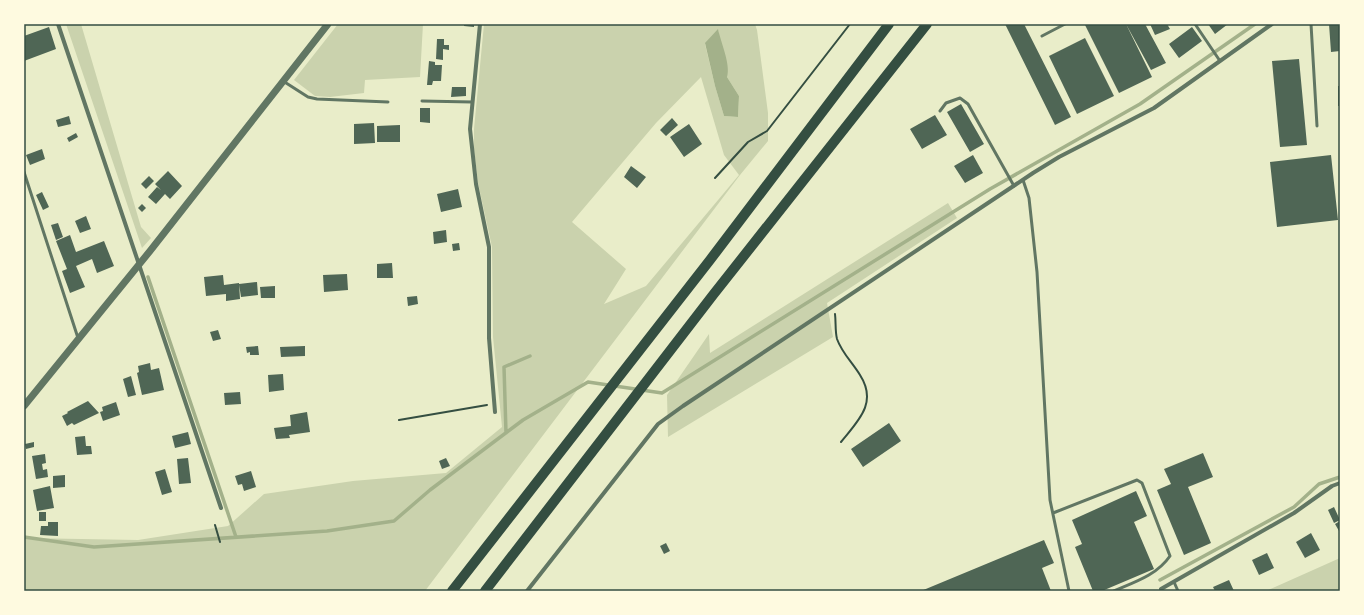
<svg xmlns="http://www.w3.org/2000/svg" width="1364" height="615" viewBox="0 0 1364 615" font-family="Cabin,sans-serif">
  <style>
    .green { fill: #cad2ad; fill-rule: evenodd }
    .water { fill: #a3b18a }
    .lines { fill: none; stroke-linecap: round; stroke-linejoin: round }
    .stream { stroke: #a3b18a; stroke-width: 3.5 }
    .building { fill: #4f6655 }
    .path { stroke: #344e41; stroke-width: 2 }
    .service { stroke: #617663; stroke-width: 3 }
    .minor { stroke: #617663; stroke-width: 4 }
    .tertiary { stroke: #617663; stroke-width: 7 }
    .motorway { stroke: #344e41; stroke-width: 10 }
    .neatline { fill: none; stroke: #344e41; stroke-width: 1.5 }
  </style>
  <rect width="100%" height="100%" fill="#e9edc9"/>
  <path class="green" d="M66 24H81L141 227 151 238 142 248Z
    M338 24H423L420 77 365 80 364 93 330 97 315 96 294 80Z
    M484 24H755L757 30 768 113V141L740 175 425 591H24V538L138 540 228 526 264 494 353 481 446 473 502 427 493 337 492 247 478 183 474 149V129ZM718 30 727 77 739 96 738 117 724 116 715 86 705 44ZM701 77 724 155 739 175 646 286 604 304 626 269 572 222 656 123Z
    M948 203 957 218 827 303 833 337 668 437 667 395 709 334 710 353Z
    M1340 558V591H1266Z"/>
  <path class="water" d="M718 29C721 43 731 65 727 77L739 96 738 117 724 116 715 86 705 43Z"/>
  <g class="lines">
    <path class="stream" d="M148 277 236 537
      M506 433 504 367 530 356
      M24 537 94 547 327 531 394 521 430 490 523 420 588 382 662 393 990 189 1140 104 1255 24
      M1160 580 1294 507 1319 484 1340 477"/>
  </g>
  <path class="building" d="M464 24H474V27L464 26Z
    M1005 24H1024L1071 117 1055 125Z
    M1088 24H1126L1152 77 1119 93 1085 25Z
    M1126 24H1145L1166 63 1151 70Z
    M1150 24H1167L1170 29 1155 35Z
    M1208 24H1228L1215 34Z
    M1329 24H1340V51L1331 52Z
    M49 27 56 49 24 61V36Z
    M1192 27 1202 41 1179 58 1169 44Z
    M1085 38 1114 96 1077 114 1049 56Z
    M437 39H444V45H449V50L443 49V60L436 59Z
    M1299 59 1307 145 1280 147 1272 61Z
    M429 61 435 62V65H442L441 81H433L432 85H427Z
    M1338 86H1340V106H1338Z
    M452 87H466V96L451 97Z
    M961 104 984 144 970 152 947 112Z
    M420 108H430V123L420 122Z
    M935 115 947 135 922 149 910 129Z
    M69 116 71 124 58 127 56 120Z
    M672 118 678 125 666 136 660 130Z
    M374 123 375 143 354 144V124Z
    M689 124 702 144 684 157 670 137Z
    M400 125V142H377V126Z
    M76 133 78 137 69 142 67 138Z
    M42 149 45 159 30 165 26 155Z
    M973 155 983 173 965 183 954 166Z
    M1331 155 1338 220 1277 227 1270 162Z
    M631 166 646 177 637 188 624 177Z
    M168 171 182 186 170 199 165 194 156 204 148 197 157 187 161 190 155 184Z
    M149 176 154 181 146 189 141 184Z
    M458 189 462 207 441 212 437 194Z
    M42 192 49 207 43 210 36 195Z
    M142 204 146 208 142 212 138 208Z
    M86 216 91 229 80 233 75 221Z
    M58 223 63 237 56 240 51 225Z
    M446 230 447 242 434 244 433 232Z
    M70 235 76 252 104 241 114 266 97 273 92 259 76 266 85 287 70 293 62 271 67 269 56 241Z
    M459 243 460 250 453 251 452 244Z
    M392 263 393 278H377V264Z
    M347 274 348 290 324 292 323 275Z
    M223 275 224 285 239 283 240 299 226 301V294L206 296 204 277Z
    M257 282 258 295 241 297 239 284Z
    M275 286V298H261L260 287Z
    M417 296 418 304 408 306 407 297Z
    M218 330 221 339 213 341 210 332Z
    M258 346 259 355H250V352L247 353 246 347Z
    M305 346V356L281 357 280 347Z
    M150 363 151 370 159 368 164 390 142 395 137 373 139 372 138 366Z
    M283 374 284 390 269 392 268 375Z
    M131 376 136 395 128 397 123 379Z
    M240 392 241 404 225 405 224 393Z
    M88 401 99 413 74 425 72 423 67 426 62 416 68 413 67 412Z
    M116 402 120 415 103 421 100 412 103 411 102 407Z
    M307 412 310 432 289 435 290 438 276 439 274 428 291 426 290 415Z
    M889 423 901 441 863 467 851 449Z
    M188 432 191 444 175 448 172 436Z
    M85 436 86 446H91L92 454 77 455 75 437Z
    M34 442V447L26 449 25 444Z
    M1203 453 1213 477 1188 487 1211 543 1184 555 1157 490 1171 484 1164 469Z
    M45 454 46 463 42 464 43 470 47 469 48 477 36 479 32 456Z
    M188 458 191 483 179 484 177 459Z
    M446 458 450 466 442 469 439 461Z
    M165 469 172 492 162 495 155 472Z
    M251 471 256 487 244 491 242 484 238 485 235 476Z
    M65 475V487L53 488V476Z
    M50 486 54 508 37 511 33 490Z
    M1136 491 1147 516 1134 522 1154 569 1102 591H1093L1075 547 1082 544 1072 520Z
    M1334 507 1340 520 1334 523 1328 510Z
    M39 512H46V521H39Z
    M1340 521V530L1339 531 1335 524Z
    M48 522H58V536L40 535 41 526H48Z
    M1311 533 1320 550 1305 558 1296 542Z
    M1044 540 1054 563 1042 568 1051 591H921Z
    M666 543 670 551 664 554 660 546Z
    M1267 553 1274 568 1259 575 1252 560Z
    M1229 580 1234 591H1215L1213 587Z"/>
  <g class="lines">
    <path class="path" d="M715 178 748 142 767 131 850 24
      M835 314C836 322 835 331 837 339 842 353 852 362 860 375 878 403 858 421 841 442
      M399 420 487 405
      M215 525 220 542"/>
    <path class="service" d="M1195 24 1220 61
      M1311 24 1317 126
      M1042 36 1065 24
      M283 81 308 97 317 99 388 102
      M422 101 472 102
      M940 111 946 103 960 98 968 104 1014 186
      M24 172 78 338
      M1023 180 1029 198 1037 272 1050 500 1069 591
      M1053 513 1137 480 1142 483 1170 556C1157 575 1135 582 1114 591
      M1174 582 1178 591"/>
    <path class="minor" d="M58 24 221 508
      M480 24 470 129 476 184 489 247V338L495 412
      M1161 589 1294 513 1332 486 1340 483
      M527 591 658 424 683 406 1033 173 1059 157 1154 108 1272 24"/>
    <path class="tertiary" d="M24 406 150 251 328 24"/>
    <path class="motorway" d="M452 591 710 260 889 24
      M485 591 713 295 927 24"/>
  </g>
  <rect width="1364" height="615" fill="none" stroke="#fefae0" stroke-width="50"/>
  <rect x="25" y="25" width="1314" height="565" class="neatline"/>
</svg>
